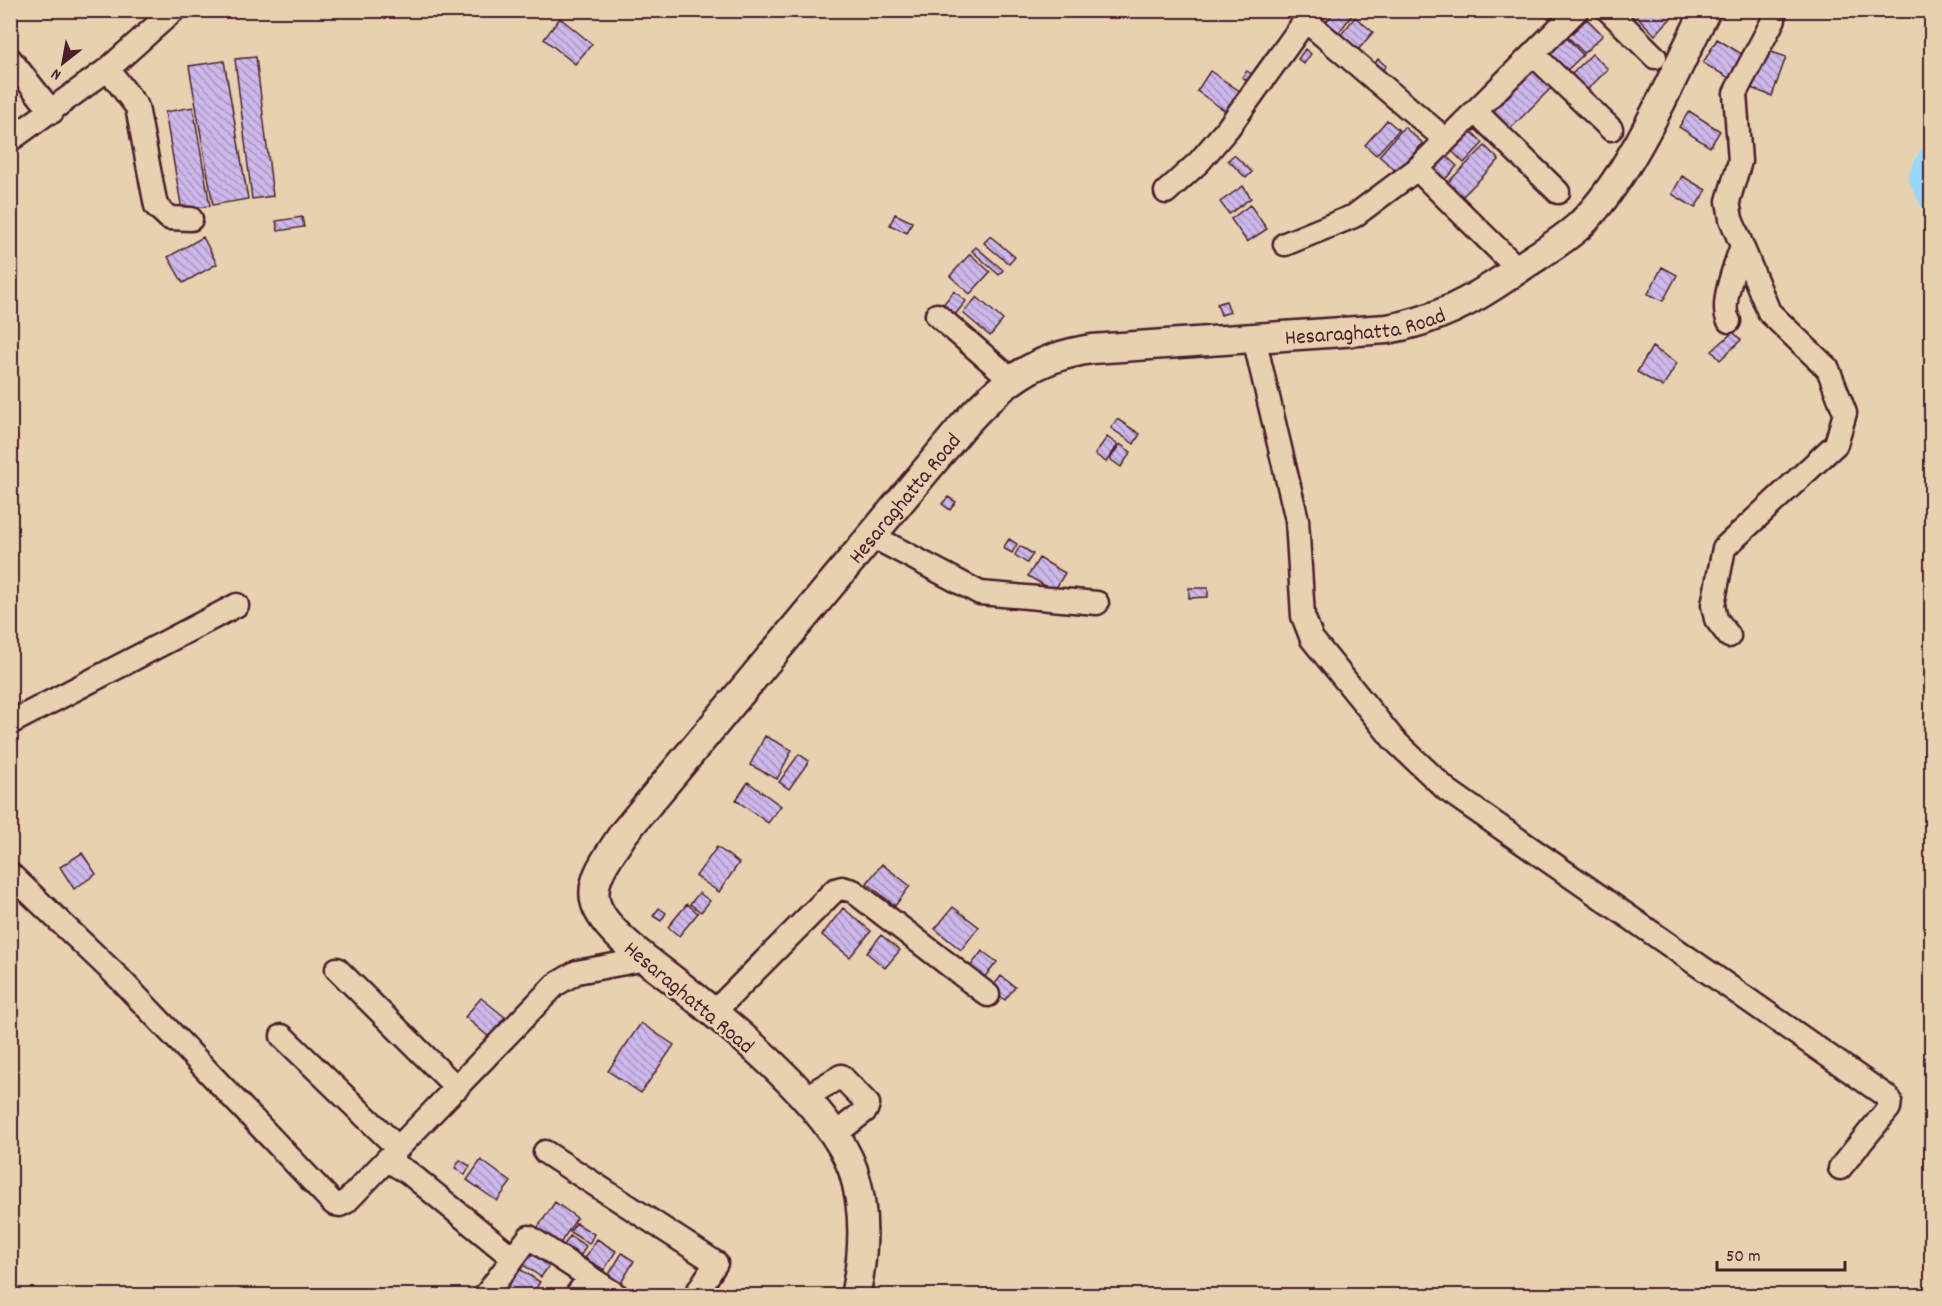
<svg xmlns="http://www.w3.org/2000/svg" width="1942" height="1306" viewBox="0 0 1942 1306" font-family="Dekko,sans-serif">
  <style>
    .lines { fill: none; stroke-linecap: round; stroke-linejoin: round }
    .river { stroke: #97d8f9; stroke-width: 30 }
    .building { fill: url(#building-back-hatch); stroke: #4a1f2b; stroke-width: 1.5 }
    .minor-casing { stroke: #4a1f2b; stroke-width: 27 }
    .major-casing { stroke: #4a1f2b; stroke-width: 33 }
    .minor { stroke: #e8d1b1; stroke-width: 22 }
    .major { stroke: #e8d1b1; stroke-width: 28 }
    .labels { text-anchor: middle; stroke-width: 5; stroke-linejoin: round; paint-order: stroke }
    .street-label { font-size: 22px; fill: #4a1f2b; stroke: #e8d1b1 }
  </style>
  <defs>
    <pattern id="building-back-hatch" width="6" height="6" patternUnits="userSpaceOnUse" patternTransform="scale(1.5)"><rect width="6" height="6" fill="#ccb9ea"/><path d="M-1 5l2 2M0 0l6 6M5-1l2 2" fill="none" stroke="#a896be"/></pattern>
  </defs>
  <rect width="100%" height="100%" fill="#e8d1b1"/>
  <filter id="ink" filterUnits="userSpaceOnUse"><feTurbulence type="fractalNoise" baseFrequency=".0167" numOctaves="2"/><feDisplacementMap in="SourceGraphic" scale="12" xChannelSelector="R" yChannelSelector="G"/><feConvolveMatrix kernelMatrix="1 2 1 2 8 2 1 2 1" color-interpolation-filters="sRGB"/></filter>
  <g filter="url(#ink)">
    <g class="lines">
      <path class="river" d="M1932 160 1924 177 1932 195"/>
    </g>
    <path class="building" d="M1335 10H1356L1336 36 1323 26Z
      M1631 10H1673L1676 13 1655 35Z
      M1355 17 1373 32 1358 50 1340 36Z
      M560 18 592 44 575 64 544 39Z
      M1587 19 1603 35 1584 53 1568 37Z
      M1565 36 1583 55 1562 75 1544 57Z
      M1717 39 1745 56 1731 79 1703 63Z
      M1305 49 1311 54 1304 64 1298 59Z
      M1766 50 1786 57 1772 96 1751 88Z
      M1592 54 1608 69 1584 93 1569 77Z
      M256 57 273 196 252 199 235 59Z
      M1378 59 1386 66 1382 71 1374 65Z
      M224 61 248 199 213 205 189 66Z
      M1534 70 1552 87 1507 132 1490 115Z
      M1210 71 1241 92 1227 112 1197 91Z
      M1247 71 1253 75 1248 81 1242 77Z
      M193 107 210 206 182 210 165 112Z
      M1689 111 1720 131 1710 147 1679 127Z
      M1387 120 1399 130 1376 155 1365 145Z
      M1404 127 1423 143 1397 172 1379 156Z
      M1468 128 1483 143 1464 163 1449 148Z
      M1485 146 1499 160 1457 202 1442 188Z
      M1234 155 1252 172 1246 178 1228 160Z
      M1446 156 1457 166 1441 184 1429 174Z
      M1682 176 1706 190 1695 208 1672 194Z
      M1243 186 1251 198 1229 214 1220 202Z
      M1250 205 1267 229 1247 242 1231 219Z
      M895 214 912 222 907 233 890 225Z
      M302 217 304 227 278 231 276 221Z
      M990 236 1015 257 1009 264 984 243Z
      M203 237 217 264 183 283 168 257Z
      M976 247 1003 270 999 275 972 251Z
      M970 254 990 272 970 294 950 276Z
      M1662 267 1677 275 1663 301 1648 294Z
      M954 291 966 301 950 321 938 311Z
      M977 297 1003 320 990 336 963 313Z
      M1226 301 1230 312 1221 315 1217 304Z
      M1733 332 1741 340 1720 360 1712 351Z
      M1652 347 1677 363 1663 387 1637 372Z
      M1117 419 1140 434 1134 444 1111 428Z
      M1107 437 1118 445 1106 462 1095 454Z
      M1120 444 1131 452 1121 467 1110 459Z
      M948 497 956 502 950 510 942 504Z
      M1009 539 1017 544 1012 553 1003 548Z
      M1020 546 1033 554 1027 563 1015 555Z
      M1039 558 1065 573 1054 591 1028 576Z
      M1189 588H1208V597L1189 598Z
      M765 736 792 750 777 779 750 765Z
      M799 754 809 761 789 789 779 782Z
      M748 782 781 806 768 823 736 800Z
      M717 847 739 863 719 892 696 876Z
      M82 853 96 874 74 889 60 867Z
      M882 864 910 886 895 906 867 883Z
      M699 893 710 901 701 912 690 904Z
      M687 904 698 913 679 936 668 927Z
      M953 907 979 927 961 950 935 929Z
      M659 908 666 913 661 921 653 916Z
      M843 908 871 931 850 957 822 935Z
      M881 935 900 950 885 968 867 953Z
      M982 951 997 962 983 979 969 968Z
      M1001 976 1015 987 1005 1000 991 989Z
      M481 998 505 1017 489 1037 465 1017Z
      M641 1023 674 1045 641 1093 608 1071Z
      M460 1160 470 1166 465 1175 455 1168Z
      M481 1160 511 1182 497 1201 467 1180Z
      M555 1202 577 1218 559 1245 536 1230Z
      M576 1223 594 1234 589 1244 570 1232Z
      M570 1236 586 1246 581 1255 564 1245Z
      M597 1239 616 1251 604 1270 585 1258Z
      M527 1250 549 1266 541 1277 519 1262Z
      M622 1253 634 1261 621 1283 608 1276Z
      M515 1266 540 1282 531 1296H507L499 1290Z"/>
    <g class="lines">
      <defs>
        <path id="minor" d="M1608 10 1655 57
          M1305 20 1446 140
          M1533 54 1611 129
          M10 59 52 112
          M108 69 137 107 156 206 169 218 191 219
          M1475 111 1558 192
          M10 140 108 69 174 10
          M1166 192 1199 162 1228 128 1313 10
          M1285 244 1354 216 1417 169
          M1518 269 1417 169 1577 10
          M937 315 1011 379
          M1729 321C1719 306 1736 263 1742 246
          M1254 338 1297 520 1303 616 1312 639 1394 740 1447 790 1886 1096 1890 1100 1889 1108 1840 1168
          M872 536 980 593 1097 603
          M1729 636 1716 619 1713 605 1724 548 1836 444 1845 413 1828 369 1769 312 1731 219 1728 201 1740 161 1735 93 1774 19V10
          M10 723 237 605
          M10 874 119 978 334 1204 340 1205 346 1202 555 985 577 972 646 959
          M337 969 457 1088
          M713 1013 835 890 842 888 853 891 988 995
          M282 1036 398 1148
          M804 1098 841 1076 868 1104 866 1110 834 1135
          M545 1152 716 1263 695 1296
          M387 1160 409 1173 513 1258
          M485 1296 529 1237 618 1296
          M576 1296 589 1278"/>
        <g id="major">
          <path id="s1" d="M855 1296C864 1255 866 1210 853 1170 831 1105 723 1019 669 977 648 961 604 930 596 904 588 879 611 854 623 834L963 426C1000 384 1035 357 1092 349L1387 329C1435 321 1472 301 1511 274 1533 258 1559 244 1579 226 1633 174 1671 78 1706 10"/>
        </g>
      </defs>
      <use href="#minor" class="minor-casing"/>
      <use href="#major" class="major-casing"/>
      <use href="#minor" class="minor"/>
      <use href="#major" class="major"/>
    </g>
  </g>
  <g class="labels">
    <g class="street-label">
      <text dy="8" stroke="none"><textPath href="#s1" startOffset="1538">Hesaraghatta Road</textPath></text>
      <text dy="8" stroke="none"><textPath href="#s1" startOffset="1017">Hesaraghatta Road</textPath></text>
      <text transform="translate(690 996) rotate(40)" y="8">Hesaraghatta Road</text>
    </g>
  </g>
  <rect width="1942" height="1306" fill="none" stroke="#e8d1b1" stroke-width="36"/>
  <rect x="18" y="18" width="1906" height="1270" fill="none" stroke="#4a1f2b" stroke-width="2" filter="url(#ink)"/>
  <g transform="translate(63 63) rotate(211)" stroke="#e8d1b1" stroke-width="4.5" paint-order="stroke">
  <path d="M0-4.5L10 22L0 15L-10 22Z" fill="#4a1f2b"/>
  <text y="-9" font-size="16" font-weight="bold" text-anchor="middle" fill="#4a1f2b">N</text>
  </g>
  <path d="M1717 1261v9h128v-9" fill="none" stroke="#4a1f2b" stroke-width="3"/>
  <text x="1726" y="1261" font-size="18" fill="#4a1f2b" stroke="#e8d1b1" stroke-width="4.5" paint-order="stroke">50 m</text>
</svg>
